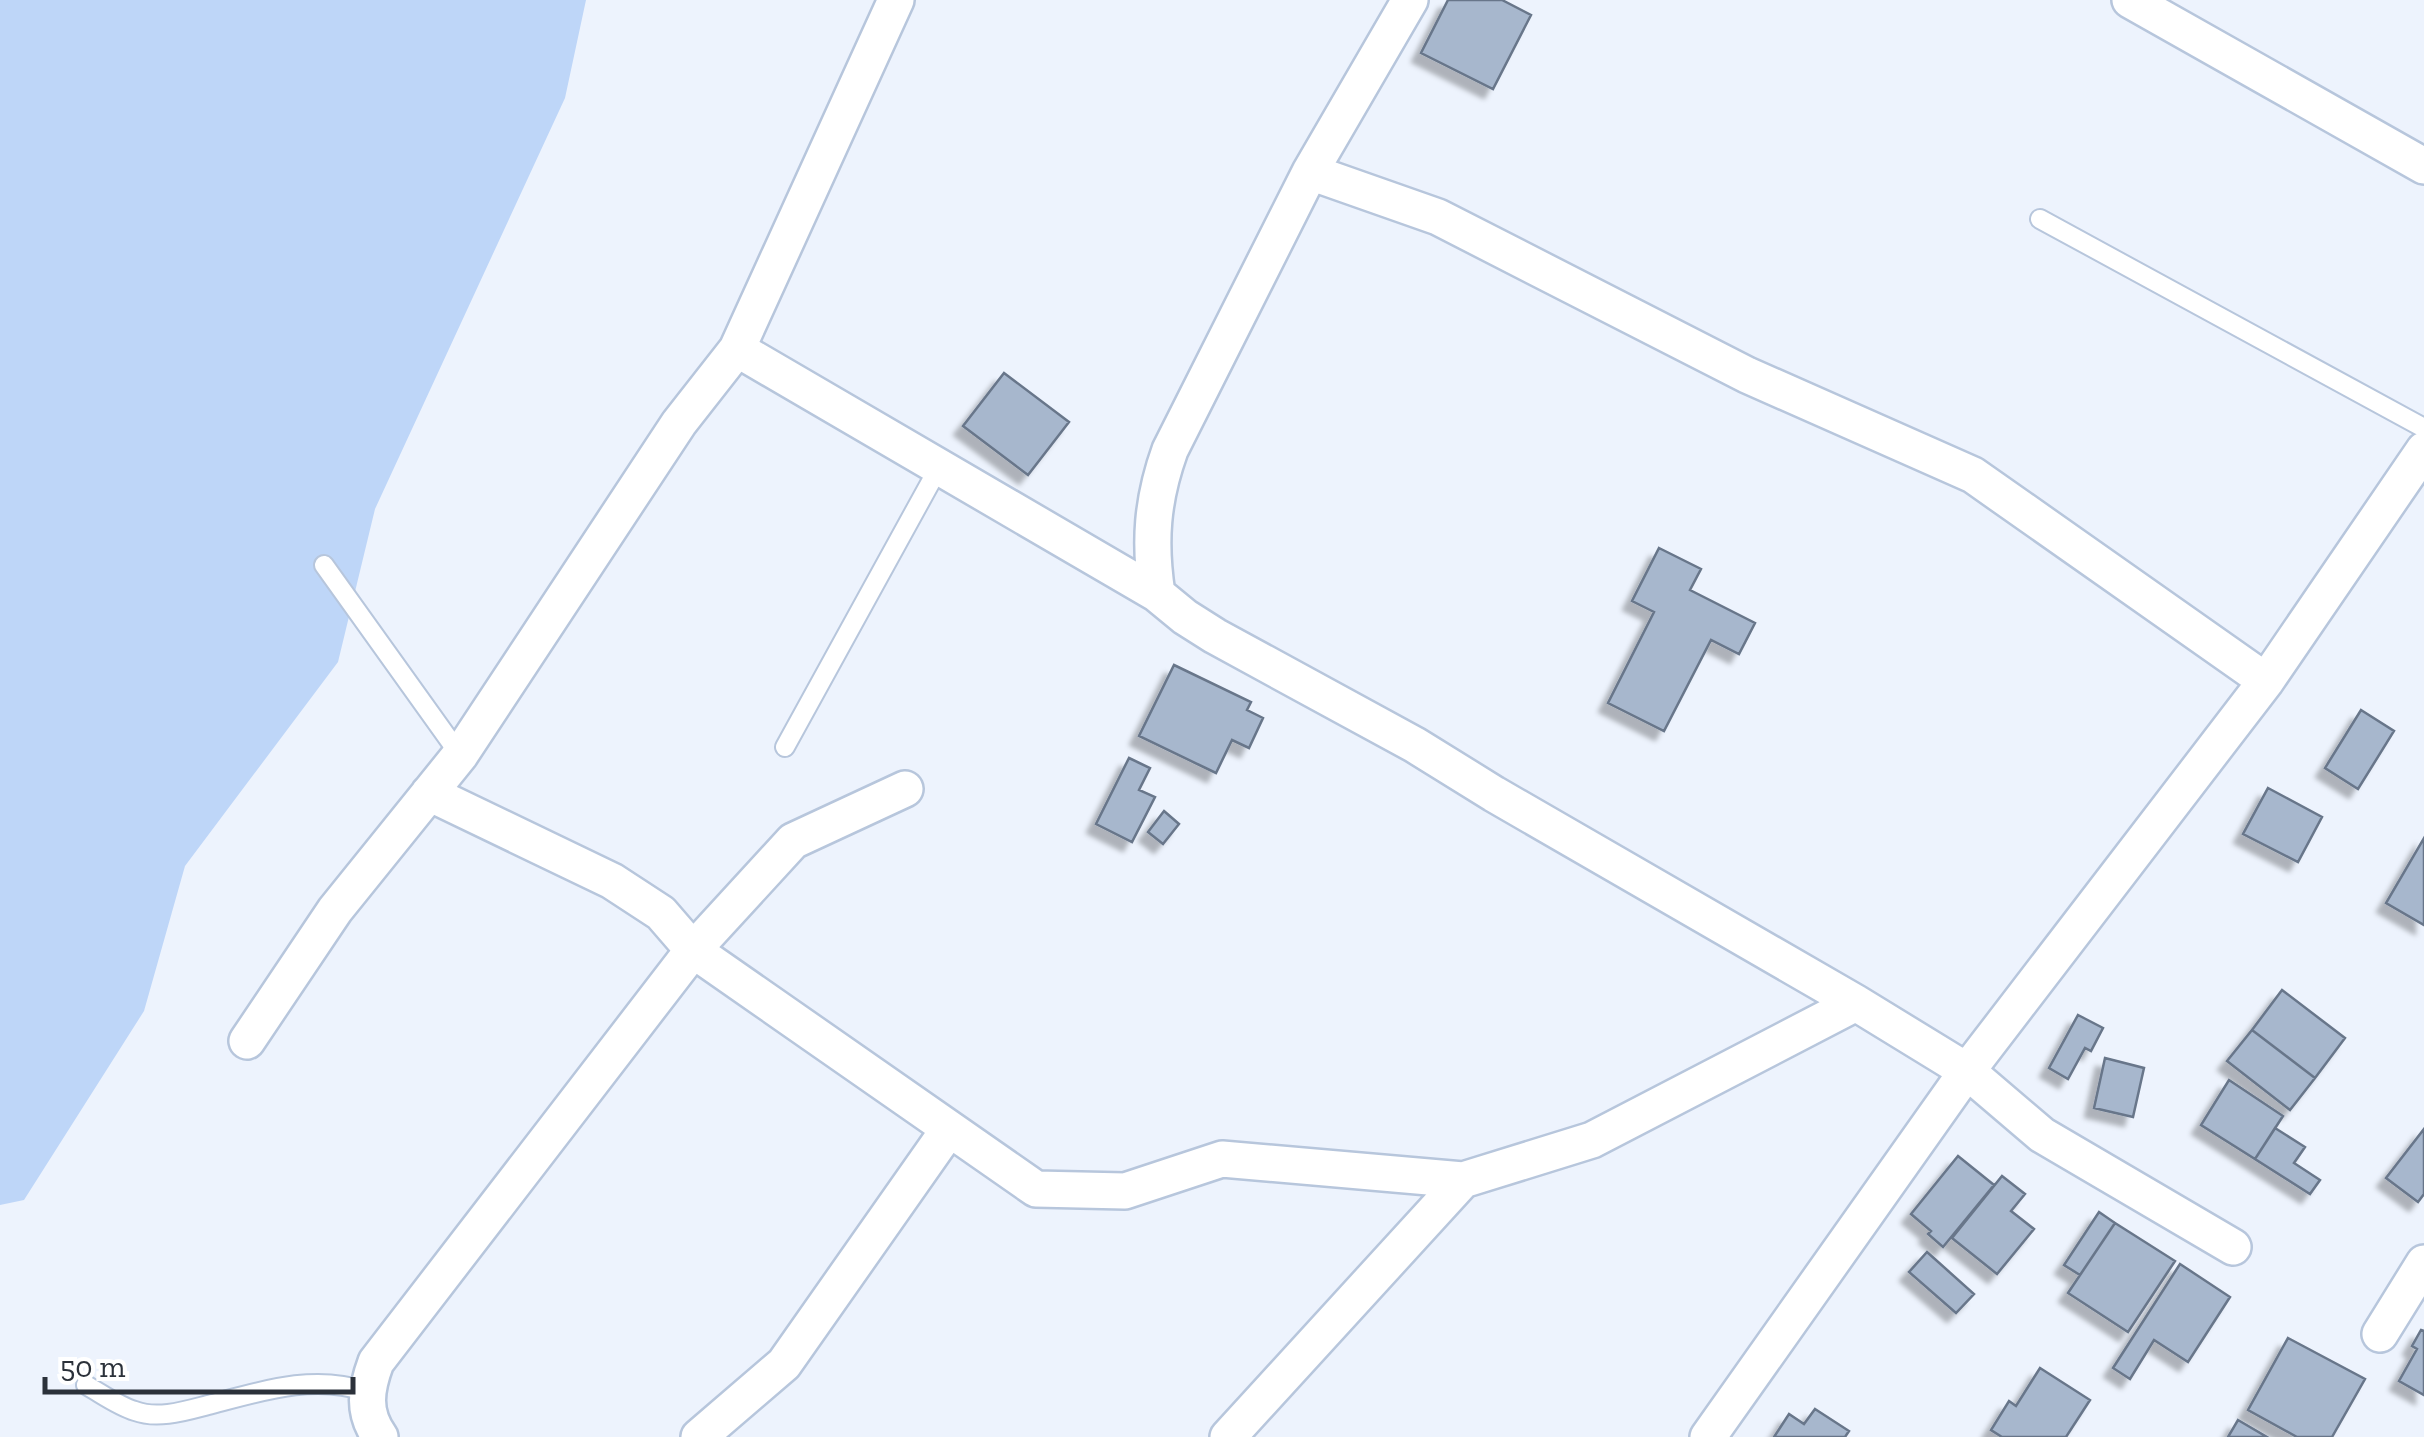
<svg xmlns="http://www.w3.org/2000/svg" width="2424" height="1437" viewBox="0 0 2424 1437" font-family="'Zilla Slab',serif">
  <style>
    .green { fill: #bed6f8 }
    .building { fill: #a7b7cd; stroke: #68768a; stroke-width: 2.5; filter: url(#shadow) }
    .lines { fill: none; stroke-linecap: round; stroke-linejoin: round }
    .service-casing { stroke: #b7c6dc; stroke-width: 22 }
    .minor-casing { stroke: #b7c6dc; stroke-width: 40 }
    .service { stroke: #fff; stroke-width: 18 }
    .minor { stroke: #fff; stroke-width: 35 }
  </style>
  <defs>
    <filter id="shadow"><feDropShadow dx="-9" dy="9" stdDeviation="2.5" flood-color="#0004"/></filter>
  </defs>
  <rect width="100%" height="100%" fill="#edf3fd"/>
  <path class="green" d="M0 0H586L565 98 375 509 338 662 185 866 144 1011 24 1200 0 1205Z"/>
  <path class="building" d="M1448 0H1502L1531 15 1493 89 1421 53Z
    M1004 373 1069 422 1028 475 963 426Z
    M1659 548 1701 569 1690 590 1755 623 1739 654 1711 640 1664 731 1608 703 1654 612 1632 601Z
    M1174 665 1251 702 1247 710 1263 718 1249 748 1232 740 1216 773 1139 736Z
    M2361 710 2394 731 2358 789 2325 768Z
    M1129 758 1150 768 1139 790 1155 797 1132 842 1096 824Z
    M2268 788 2322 817 2298 862 2243 834Z
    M1164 811 1179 824 1163 844 1148 832Z
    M2424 838V925L2386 903Z
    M2282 990 2345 1038 2315 1078 2252 1030Z
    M2078 1015 2103 1028 2091 1051 2085 1048 2068 1079 2049 1068Z
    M2252 1030 2315 1078 2290 1110 2227 1061Z
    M2105 1058 2144 1068 2133 1117 2094 1108Z
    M2229 1080 2283 1116 2255 1159 2201 1125Z
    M2275 1128 2305 1147 2294 1163 2320 1180 2310 1194 2255 1159Z
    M2424 1129V1194L2418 1202 2386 1178Z
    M1958 1156 1994 1185 1943 1247 1928 1234 1931 1231 1911 1214Z
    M2002 1176 2025 1194 2011 1211 2034 1229 1997 1274 1952 1238Z
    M2099 1212 2115 1223 2080 1275 2064 1265Z
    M2115 1223 2175 1261 2128 1332 2068 1293Z
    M1927 1252 1974 1294 1956 1313 1909 1272Z
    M2180 1264 2230 1297 2188 1362 2154 1340 2130 1379 2113 1368Z
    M2421 1330 2424 1331V1395L2399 1381 2417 1349 2412 1346Z
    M2288 1338 2365 1379 2332 1437H2297L2248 1410Z
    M2040 1368 2090 1400 2066 1437H2002L1991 1430 2009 1401 2016 1406Z
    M1815 1409 1849 1431 1845 1437H1774L1789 1414 1804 1424Z
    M2238 1420 2267 1437H2228Z"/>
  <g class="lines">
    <defs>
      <path id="service" d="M2040 219 2424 428
        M324 565 460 755
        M785 747 939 467
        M86 1385C102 1394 118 1406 135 1411 159 1420 188 1410 212 1404 262 1391 313 1374 365 1391"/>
      <path id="minor" d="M1410 0 1310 172 1170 450C1152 500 1149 542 1157 594L1185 617 1215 636 1415 745 1494 794 1856 1003 1967 1071 2042 1135 2233 1247
        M2130 0 2424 166
        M1310 172 1438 217 1747 375 1973 475 2266 681
        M737 349 896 0
        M429 793 612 881 661 913 693 950 793 841 905 789
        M247 1041 335 910 460 755 679 423 737 349 1157 594
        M2380 1334 2424 1263
        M380 1437C362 1412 366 1389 376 1362L693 950 1036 1189 1125 1191 1222 1159 1463 1180 1592 1140 1856 1003
        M699 1437 784 1364 949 1129
        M1228 1437 1463 1180
        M1708 1437 1967 1071 2266 681 2424 450"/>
    </defs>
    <use href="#service" class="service-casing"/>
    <use href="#minor" class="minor-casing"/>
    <use href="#service" class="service"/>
    <use href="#minor" class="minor"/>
  </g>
  <path d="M45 1377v15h308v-15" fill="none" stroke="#2b313a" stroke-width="5"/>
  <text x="60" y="1377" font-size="30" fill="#2b313a" stroke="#ffffff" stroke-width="8" paint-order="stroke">50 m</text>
</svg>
